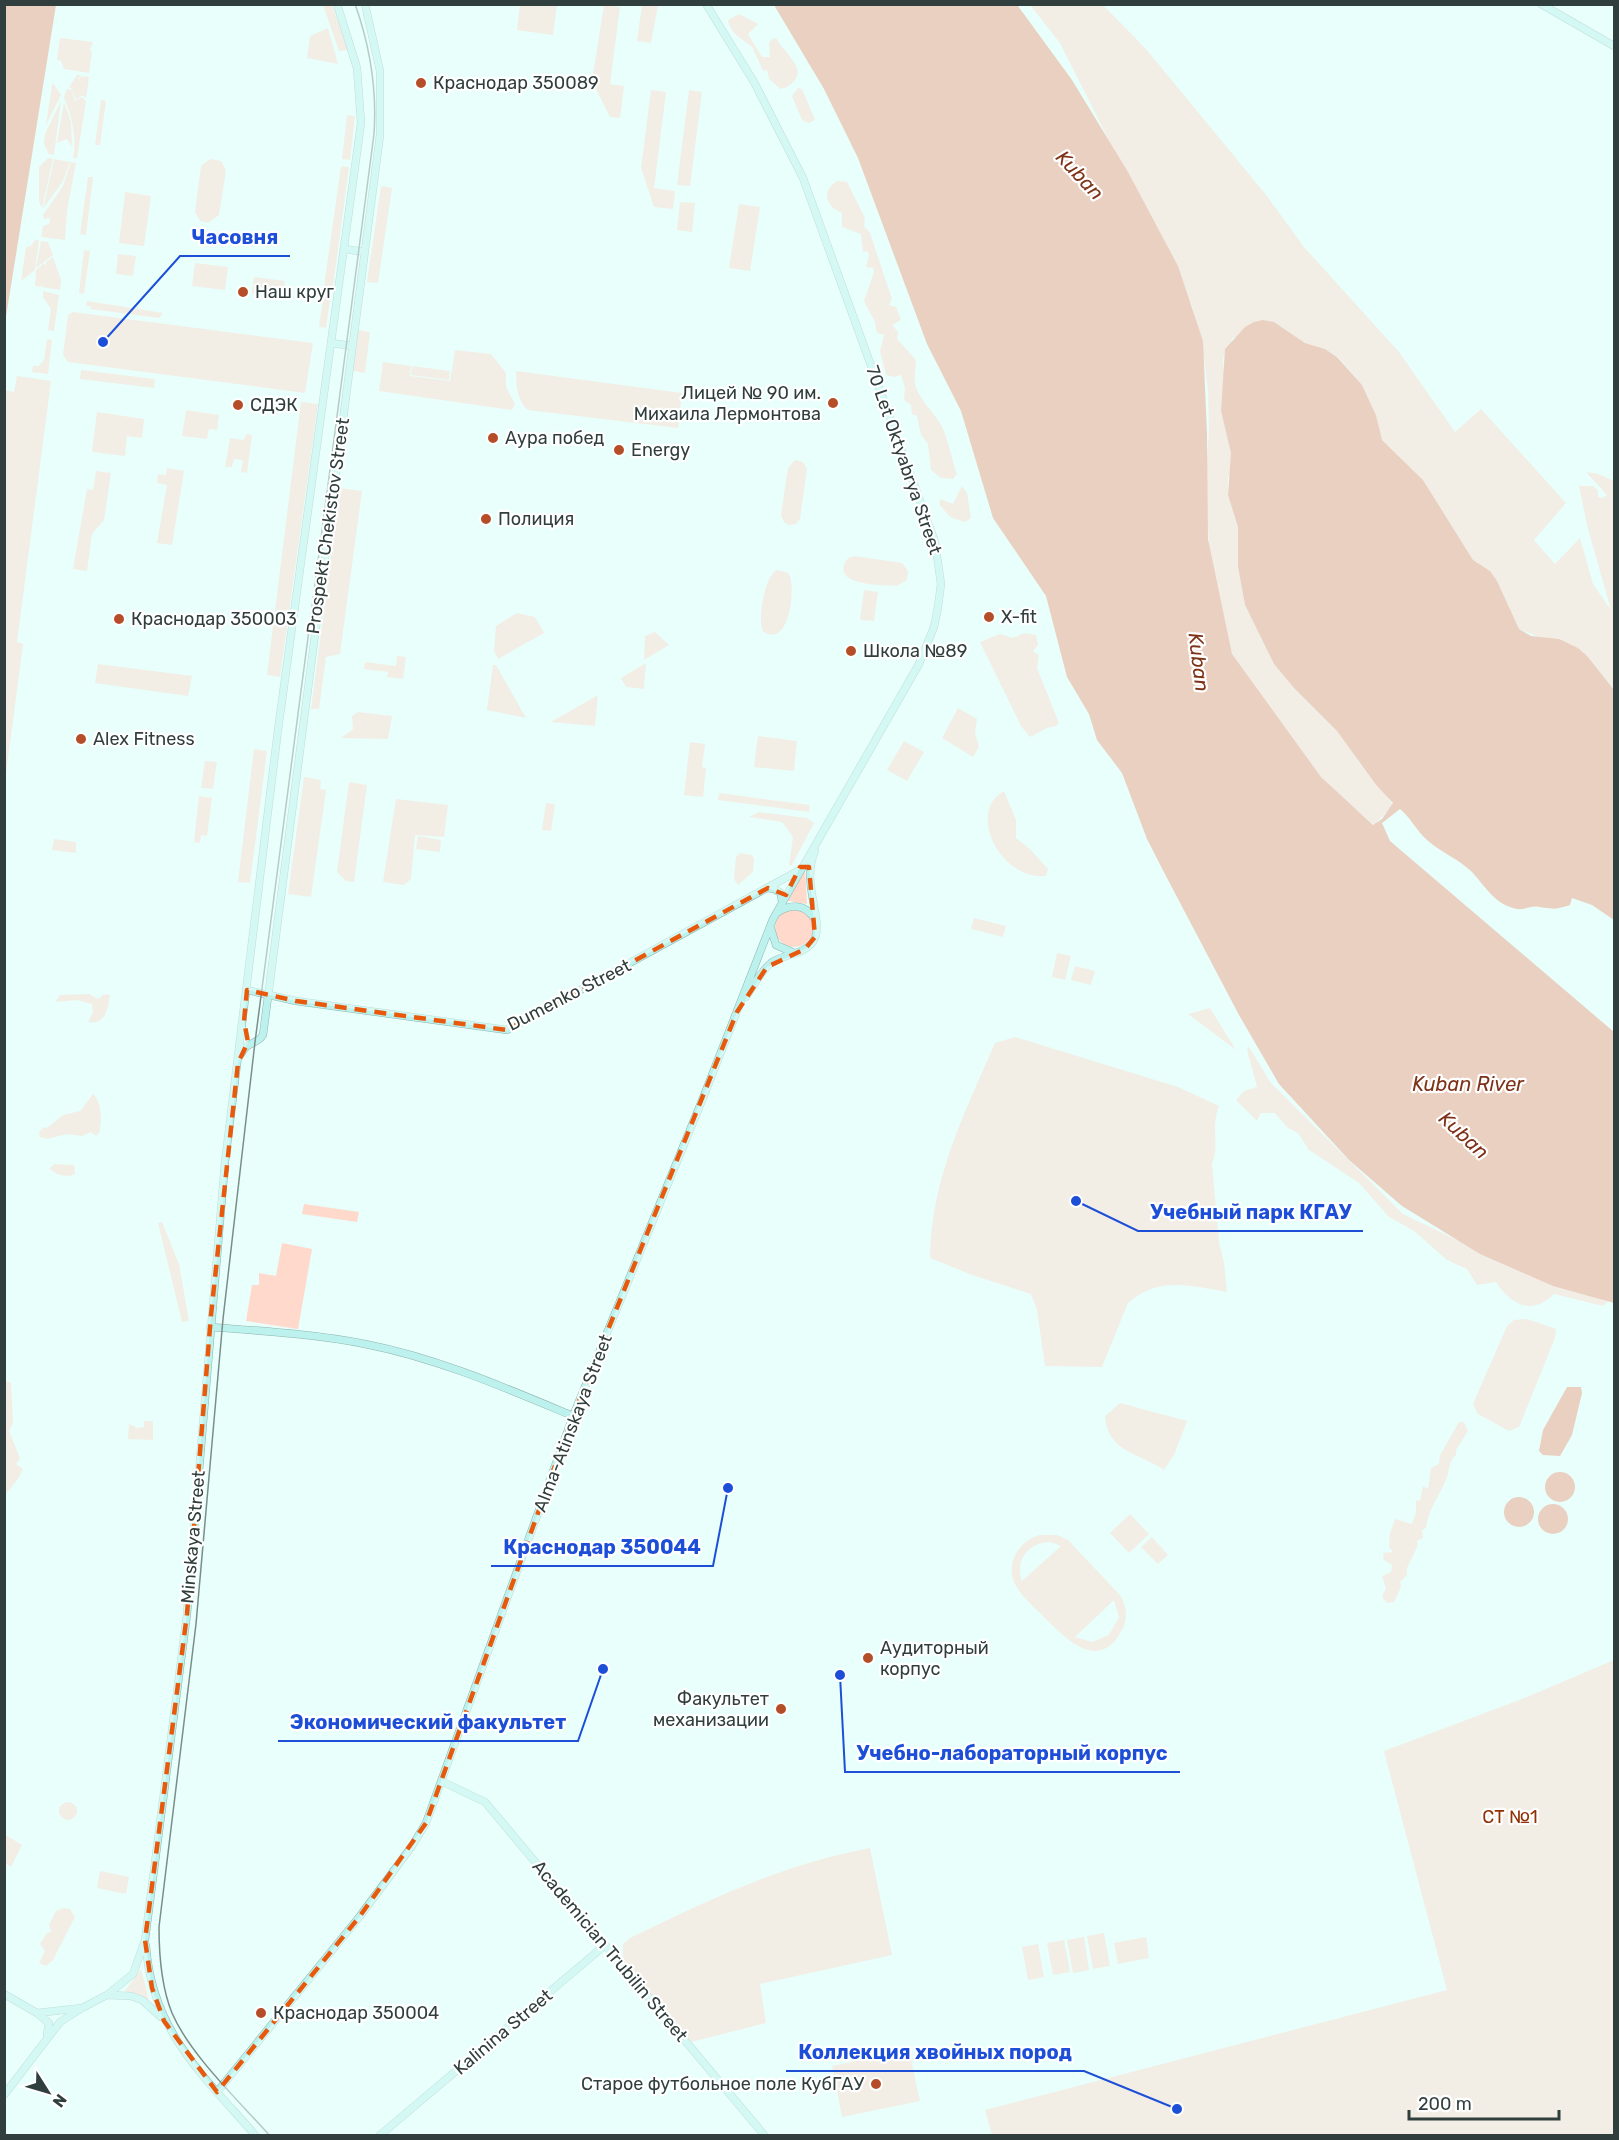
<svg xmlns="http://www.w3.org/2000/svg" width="1619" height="2140" viewBox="0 0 1619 2140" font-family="Rubik,sans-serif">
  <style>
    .green { fill: #ffd9cc; fill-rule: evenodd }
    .water { fill: #eb977b }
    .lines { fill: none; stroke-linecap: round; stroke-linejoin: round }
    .secondary-casing { stroke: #90b5b0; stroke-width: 8 }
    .secondary { stroke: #bcf1ed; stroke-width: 7 }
    .tram { stroke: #7a8d8a; stroke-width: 1.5 }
    .marked { fill: none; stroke: #e8590c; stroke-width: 4.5; stroke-dasharray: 12 8; stroke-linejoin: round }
    .poi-dot { fill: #b54e28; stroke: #fff; stroke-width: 2 }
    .labels { text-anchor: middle; stroke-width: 4.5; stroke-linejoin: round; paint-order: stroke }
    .poi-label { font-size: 18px; fill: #303f3d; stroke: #fff; text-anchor: start }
    .street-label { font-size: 18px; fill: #303f3d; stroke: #fff }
    .park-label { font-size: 18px; fill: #923105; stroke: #fff }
    .water-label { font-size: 20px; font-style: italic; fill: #7e3318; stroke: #fff }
    .leader { fill: none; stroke: #1d4ed8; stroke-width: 2 }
    .callout-dot { fill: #1d4ed8; stroke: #fff; stroke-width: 2 }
    .callout-label { font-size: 20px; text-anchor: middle; font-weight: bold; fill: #1d4ed8; stroke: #fff; stroke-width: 4.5; stroke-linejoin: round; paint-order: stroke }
  </style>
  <rect width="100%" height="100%" fill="#e8fffb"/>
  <path class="green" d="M323 5H332L349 50 339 51Z
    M520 5H557L553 35 517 30Z
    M604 5 620 7 610 84 624 86 620 118 610 117 592 81Z
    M642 5H658L651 43 637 41Z
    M1030 5H1103L1146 49 1267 196 1304 247 1399 352 1455 432 1481 409 1566 503 1534 540 1555 564 1580 538 1593 584 1611 610 1588 529 1579 486H1593L1598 490V497L1603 498 1607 495 1586 472 1598 474 1614 481V690L1588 657 1519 629 1490 571 1473 560 1423 480 1382 440 1376 415 1362 385 1338 357 1325 349 1305 343 1274 322 1233 338 1223 358 1224 375 1221 411 1231 453 1232 468 1228 478V495L1238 527V567L1245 605 1274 664 1294 688 1337 731 1393 805 1374 825 1332 789 1297 750 1235 670 1210 552 1205 492 1209 429 1208 389 1202 345 1192 306 1060 43Z
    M739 14 758 24 748 34 762 57H770L769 43 773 38 777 39C782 51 808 68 793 82 789 86 786 88 780 89L769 79 767 70 763 71C760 62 756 57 753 48 743 38 731 36 728 20Z
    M328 28 338 64 307 58 310 36Z
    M60 38 93 42 90 50 92 52 89 73 64 69 61 61 57 59Z
    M77 75H80L79 81 81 76 89 77 86 98 82 95 76 100 73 91V93L75 101 82 97 86 101 77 158H73C77 135 72 119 64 97L67 89 74 90 69 87Z
    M53 83 61 95 46 125 52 85Z
    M798 88 802 89 815 120 809 123 802 120 792 96Z
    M651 90 666 92 654 188 675 191 673 209 654 207 641 168Z
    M689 90 702 92 690 186 677 185Z
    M101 100 106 101 100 145H95Z
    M61 101 54 155 49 154 44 144 45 134Z
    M64 102 71 122 72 147 67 139 57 143Z
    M347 115 355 116 350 160 342 159Z
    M48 158 53 159 42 208 39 201V167Z
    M54 159 70 162 63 181 43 209Z
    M210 159 221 161 226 170 219 215 208 223 200 221 195 212 201 166Z
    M71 162 76 163 67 210 65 240 41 237 43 226 49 224 50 218 44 219 43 215 63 186Z
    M341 166 349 167 333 287 324 286Z
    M88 177H93L86 235 80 234Z
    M837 181 847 182 865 218 864 226 870 233 892 299 889 305 896 307 901 320 892 325 898 332 897 339 916 360C916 368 914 375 915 383 917 397 934 412 941 425 949 440 951 458 957 474L953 479 941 478 931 470 928 444 921 435 917 416 912 414 911 405 904 400 905 388 901 375 894 377 886 375 880 351 884 335 877 333 875 322 864 301 874 272 873 268 866 267 869 255 867 251 863 252 861 234 842 227V213C826 207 821 191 837 181Z
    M381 186 392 188 378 283 367 282Z
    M125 192 151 196 144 246 119 243Z
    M680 202 695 203 692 232 677 230Z
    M739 204 760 207 750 271 729 268Z
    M35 240H39L35 270 21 281 26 247 31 246Z
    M41 241 48 242 53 255 36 268Z
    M84 250 90 251 84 294 79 293Z
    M118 254 136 256 133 276 116 274Z
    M53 257 61 280 60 290 42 287 43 282 41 287 35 286 36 270 44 263 46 266V262Z
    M195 263 228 267 225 290 192 286Z
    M254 277 285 281 283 297 252 293Z
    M43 291 59 295 54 331 48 330 51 309 43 297Z
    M324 292 331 293 326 328 319 327Z
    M87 301 163 313 159 318 90 309 91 306H86Z
    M73 312 313 343 305 393 68 362 63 355 68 315Z
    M358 330 370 332 365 373 353 371Z
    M47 339 52 340 48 374 32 372 33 366H39L44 360Z
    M455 350 491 354 506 373V387L515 404 512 410 379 391 383 362 411 366 410 376 450 381Z
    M412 366 450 371 449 380 411 375Z
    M81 370 155 379 154 388 80 379Z
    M516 371 682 393 678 428 528 410C517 401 516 385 516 371Z
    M17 376 51 381 17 642 23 644 5 782 4 390 14 392Z
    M301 402 318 404 280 677 267 675Z
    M186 410 219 415 217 430 209 429 207 439 182 436Z
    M97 412 144 419 142 438 127 436 125 456 92 452Z
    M247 434 252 435 247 473 241 472 243 460 234 459 232 467H225L230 438 243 440Z
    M795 460 803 462 807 469 800 519 796 524 789 525 784 522 781 515 788 468Z
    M167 468 184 471 172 545 157 543 167 485 157 483 158 474 166 475Z
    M96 471 111 473 104 520 92 534 87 571 73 569 87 489 93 490Z
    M962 486 967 493 971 518 965 522 950 517 939 504 941 499 953 504Z
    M340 488 362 491 340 654 326 657 319 709H311Z
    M855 556 902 563 908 571 907 580 897 586C884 585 837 586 844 565 846 559 849 557 855 556Z
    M777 570 788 573C797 583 790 651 763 631 757 619 765 575 777 570Z
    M864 590 878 592 874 621 860 620Z
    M517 613 535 617 544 633 498 659 494 651 496 626Z
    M655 632 669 645 644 660 645 636Z
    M1024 633 1036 635 1038 645 1033 651 1039 655 1037 668 1059 723 1056 726 1047 728 1030 737 1021 726 980 642 1000 634 1013 638Z
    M397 656 406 657 403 679 387 677 388 672 364 669 365 662 396 666Z
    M646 663 644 689 626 687 621 678Z
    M98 664 192 676 188 696 95 683Z
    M493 665H496L526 718 487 710Z
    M598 695 595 726 551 722Z
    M958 708 977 719 975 733 979 747 973 757 942 738Z
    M358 712 392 716 388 739 341 738 353 729 352 716Z
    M758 736 797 741 794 771 754 767Z
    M904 741 924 752 907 781 887 770Z
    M690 742 705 744 702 767 706 768 703 797 684 795Z
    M254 749 267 751 250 883 238 882Z
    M205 761 217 762 213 789 201 788Z
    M304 777 321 780 320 789 326 790 311 897 288 894Z
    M349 782 367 785 354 882 346 881 337 872Z
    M1004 791 1016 820V838L1030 849 1048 869 1046 876C1000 880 966 812 1004 791Z
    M719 793 810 805 809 812 718 800Z
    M199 796 212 798 207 836 201 835 200 843 194 842Z
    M396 799 448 805 444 837 415 835 411 879 404 885 383 882Z
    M546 803 555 804 551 831 542 830Z
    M759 812 807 818 814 823 792 865H789L793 837 782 822 749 817Z
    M418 836 441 840 440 852 416 849Z
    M54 839 76 842V853L52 850Z
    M740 853 752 855 754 859 753 872 738 885 734 879 736 857Z
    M805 869 807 904 789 901 787 899Z
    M775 928a19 19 0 1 1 38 0a19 19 0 1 1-38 0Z
    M974 918 1006 926 1003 937 971 929Z
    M1057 953 1071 956 1065 980 1052 977Z
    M1075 966 1095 971 1091 985 1071 980Z
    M89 994 98 999 104 994 110 995C108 1010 105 1025 88 1022L93 1012 92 1004 77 1000 55 1002 60 995Z
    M1210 1008 1236 1050 1188 1014Z
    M1015 1037 1178 1087 1219 1106C1210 1129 1220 1144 1212 1164L1219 1242 1224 1263 1227 1292C1191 1286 1159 1276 1128 1303L1102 1367 1045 1366 1037 1310 1031 1294 972 1275 930 1258C931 1179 964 1114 995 1043Z
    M1249 1047 1271 1083 1403 1214 1503 1262 1608 1302 1603 1306 1554 1294C1532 1316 1511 1305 1496 1282L1477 1285 1467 1269 1447 1260 1414 1231 1389 1217 1359 1183 1309 1150 1298 1133 1288 1128 1275 1113H1261L1257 1121 1236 1100 1244 1091 1257 1087 1247 1050Z
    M93 1094C102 1102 102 1123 99 1133L96 1136 91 1132 82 1136 67 1134 47 1139 40 1137 39 1132 44 1127 47 1128 63 1115 80 1111Z
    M54 1164 74 1165 75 1174C65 1178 58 1175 49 1169Z
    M304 1204 359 1212 357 1222 302 1214Z
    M162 1222 179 1264 189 1321 182 1322 158 1223Z
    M282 1243 312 1249 298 1329 246 1321 252 1285H259V1273L276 1276Z
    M1527 1319 1556 1329 1555 1338 1519 1427 1509 1431 1478 1414 1473 1404 1507 1326 1514 1320Z
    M5 1382H11L13 1423 9 1431 20 1458 16 1464 23 1469 18 1479 5 1495Z
    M1120 1403 1187 1421 1174 1455 1164 1470C1138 1452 1108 1453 1105 1416Z
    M144 1421H153V1440L128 1439 129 1424 137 1428 144 1427Z
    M1459 1422H1464L1468 1431 1456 1450V1455C1449 1460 1449 1473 1446 1480 1439 1497 1428 1509 1426 1528L1422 1530 1423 1538 1417 1541 1418 1545 1407 1568V1575L1400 1582 1401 1587 1394 1602 1387 1603 1382 1597 1386 1588 1382 1576 1391 1572 1392 1565 1384 1560 1383 1553 1393 1552 1389 1547 1390 1533 1395 1519 1412 1524 1416 1512V1500L1420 1501 1423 1486 1428 1489 1431 1468 1439 1464 1440 1455Z
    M1130 1514 1149 1534 1129 1553 1110 1533Z
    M1039 1535H1057L1068 1540 1120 1595C1127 1606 1128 1619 1122 1630 1099 1674 1065 1638 1044 1617 1035 1608 1023 1598 1016 1586 1004 1565 1018 1542 1039 1535ZM1050 1542 1061 1546 1022 1581C1014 1561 1029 1542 1050 1542ZM1114 1600 1119 1617 1109 1635 1092 1642 1075 1637Z
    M1152 1537 1168 1555 1158 1564 1141 1547Z
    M1614 1660V2135H992L985 2110 1447 1990 1384 1751 1522 1699Z
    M59 1811a9 9 0 1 1 18 0a9 9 0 1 1-18 0Z
    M4 1834 22 1845 11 1867 5 1863Z
    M870 1848 892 1955 760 1984 766 2023 691 2042 623 1962V1944L630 1938C713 1898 778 1866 870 1848Z
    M100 1871 129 1877 126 1894 97 1888Z
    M63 1908 70 1909 75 1917 53 1960 46 1966 39 1963 45 1951 40 1944 47 1933 51 1932 49 1925 56 1911Z
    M1104 1933 1110 1966 1093 1969 1087 1936Z
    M1084 1937 1089 1970 1073 1973 1067 1940Z
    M1146 1937 1149 1958 1118 1964 1114 1943Z
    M1064 1940 1070 1972 1053 1975 1047 1943Z
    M1038 1944 1044 1977 1028 1980 1022 1947Z
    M141 1969 149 2000 125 1991Z
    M909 2050 920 2101 842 2117 832 2066Z"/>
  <path class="water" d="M5 4 56 5 5 323 4 5Z
    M774 5 1018 6 1072 80 1128 172 1178 266 1203 341 1207 434 1208 539 1232 654 1321 777 1373 825 1382 819 1393 803 1377 786 1337 731 1294 688 1274 664 1245 605 1238 567V527L1228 495 1231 453 1221 411 1225 349 1245 327 1254 322 1263 320 1274 322 1305 343 1325 349 1337 357 1362 385 1376 415 1382 440 1423 480 1473 560 1490 571 1497 581 1519 629 1531 636 1559 639 1578 648 1588 657 1614 690V920L1592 905 1572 898 1570 905C1554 910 1554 909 1539 907 1532 905 1525 910 1517 909 1495 905 1485 886 1472 872 1459 859 1440 852 1427 840 1416 830 1411 818 1400 809L1382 823 1390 841 1614 1032V1303L1553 1286 1480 1254 1402 1206 1349 1160 1279 1084 1239 1015 1167 878 1147 839 1122 773 1097 740 1089 714 1067 677 1046 596 993 518 961 411 927 344 858 158 824 89Z
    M1567 1387H1581L1582 1393 1572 1435 1560 1456 1543 1455 1539 1451 1543 1430Z
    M1545 1487a15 15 0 1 1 30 0a15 15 0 1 1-30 0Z
    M1504 1512a15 15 0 1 1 30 0a15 15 0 1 1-30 0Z
    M1538 1519a15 15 0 1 1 30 0a15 15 0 1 1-30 0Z"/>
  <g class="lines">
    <defs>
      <path id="secondary" d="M1541 4 1614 46
        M345 249 364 252
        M332 343 352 346
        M768 888 774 889 781 893 782 903
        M778 912C791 904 805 904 814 918
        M771 929 776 945 792 952
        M247 990 296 1001 507 1030 798 871
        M746 997C754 985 760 972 771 963 784 953 808 955 815 938 823 918 801 883 815 851
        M241 1054C247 1041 257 1045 263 1035L380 135V71L365 4
        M210 1327C261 1331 314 1334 365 1344 437 1358 506 1388 573 1416
        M443 1782 485 1802 765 2136
        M146 1946C152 2031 203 2075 256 2136
        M4 1994 37 2013 82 2008 107 1995 131 1996 142 2000 161 2017
        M107 1995 133 1974 145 1940 187 1614 225 1162 278 730 361 123 357 68 337 4
        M37 2013 49 2023 47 2034
        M217 2092 360 1916 412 1846 426 1823 573 1416 703 1098 773 919 919 664 934 627 938 607 941 584 935 542 803 178 754 82 706 4
        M4 2095 60 2022 82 2008
        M379 2136 604 1946"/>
    </defs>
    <use href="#secondary" class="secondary-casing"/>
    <use href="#secondary" class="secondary"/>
    <path class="tram" d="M270 2136C240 2102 190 2055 172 2013 161 1986 159 1956 159 1927L196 1624 223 1319 255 1042 374 134C377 90 370 46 355 4"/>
  </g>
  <path d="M0 0H1619V2140H0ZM800 867H809L815 937 805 949 767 967 737 1012 573 1416 426 1823 360 1916 217 2092 164 2021 152 1988 145 1940 187 1614 211 1315 238 1063 248 1042 244 1021 247 990 296 1001 507 1030 768 888 786 895Z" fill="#e8fffb" fill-opacity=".55" fill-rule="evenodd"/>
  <path class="marked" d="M800 867H809L815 937 805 949 767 967 737 1012 573 1416 426 1823 360 1916 217 2092 164 2021 152 1988 145 1940 187 1614 211 1315 238 1063 248 1042 244 1021 247 990 296 1001 507 1030 768 888 786 895Z"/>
  <g class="poi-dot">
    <circle cx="421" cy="83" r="6"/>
    <circle cx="243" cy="292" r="6"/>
    <circle cx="833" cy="403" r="6"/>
    <circle cx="238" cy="405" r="6"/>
    <circle cx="493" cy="438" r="6"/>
    <circle cx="619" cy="450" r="6"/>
    <circle cx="486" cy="519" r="6"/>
    <circle cx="989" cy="617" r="6"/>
    <circle cx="119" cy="619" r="6"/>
    <circle cx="851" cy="651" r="6"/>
    <circle cx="81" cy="739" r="6"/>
    <circle cx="868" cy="1658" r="6"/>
    <circle cx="781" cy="1709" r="6"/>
    <circle cx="261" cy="2013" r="6"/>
    <circle cx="876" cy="2084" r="6"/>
  </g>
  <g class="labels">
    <g class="poi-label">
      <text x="433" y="89">Краснодар 350089</text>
      <text x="255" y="298">Наш круг</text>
      <text x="821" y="399" text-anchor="end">Лицей № 90 им.<tspan x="821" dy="21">Михаила Лермонтова</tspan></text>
      <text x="250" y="411">СДЭК</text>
      <text x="505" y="444">Аура побед</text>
      <text x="631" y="456">Energy</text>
      <text x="498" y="525">Полиция</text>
      <text x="1001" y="623">X-fit</text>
      <text x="131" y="625">Краснодар 350003</text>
      <text x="863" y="657">Школа №89</text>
      <text x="93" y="745">Alex Fitness</text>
      <text x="880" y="1654">Аудиторный<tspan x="880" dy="21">корпус</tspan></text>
      <text x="769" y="1705" text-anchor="end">Факультет<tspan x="769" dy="21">механизации</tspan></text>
      <text x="273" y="2019">Краснодар 350004</text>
      <text x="864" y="2090" text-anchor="end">Старое футбольное поле КубГАУ</text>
    </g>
    <g class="street-label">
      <text transform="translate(904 460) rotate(71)" y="6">70 Let Oktyabrya Street</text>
      <text transform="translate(328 526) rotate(-82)" y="6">Prospekt Chekistov Street</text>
      <text transform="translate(569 995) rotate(-27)" y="6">Dumenko Street</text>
      <text transform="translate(573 1423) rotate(-69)" y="6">Alma-Atinskaya Street</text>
      <text transform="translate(193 1537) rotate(-85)" y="6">Minskaya Street</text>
      <text transform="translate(610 1951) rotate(50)" y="6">Academician Trubilin Street</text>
      <text transform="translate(503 2032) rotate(-40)" y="6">Kalinina Street</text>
    </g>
    <g class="park-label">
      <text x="1510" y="1823">СТ №1</text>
    </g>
    <g class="water-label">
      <text transform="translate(1080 175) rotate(47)" y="7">Kuban</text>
      <text transform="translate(1199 662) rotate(83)" y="7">Kuban</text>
      <text x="1468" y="1091">Kuban River</text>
      <text transform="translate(1464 1135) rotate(43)" y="7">Kuban</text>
    </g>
  </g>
  <path class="leader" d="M103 342L180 256H290M1076 1201L1138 1231H1363M728 1488L713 1566H491M603 1669L578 1741H278M840 1675L845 1772H1180M1177 2109L1084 2071H786"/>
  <g class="callout-dot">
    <circle cx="103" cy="342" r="6"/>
    <circle cx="1076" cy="1201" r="6"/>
    <circle cx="728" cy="1488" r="6"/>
    <circle cx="603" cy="1669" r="6"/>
    <circle cx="840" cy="1675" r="6"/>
    <circle cx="1177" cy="2109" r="6"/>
  </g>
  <g class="callout-label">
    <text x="235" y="244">Часовня</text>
    <text x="1251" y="1219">Учебный парк КГАУ</text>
    <text x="602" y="1554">Краснодар 350044</text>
    <text x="428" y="1729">Экономический факультет</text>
    <text x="1012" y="1760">Учебно-лабораторный корпус</text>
    <text x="935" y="2059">Коллекция хвойных пород</text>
  </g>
  <rect width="1619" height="2140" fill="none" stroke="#303f3d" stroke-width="12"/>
  <g transform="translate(48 2092) rotate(127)" stroke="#ffffff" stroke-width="4.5" paint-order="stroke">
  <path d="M0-4.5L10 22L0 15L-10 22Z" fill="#303f3d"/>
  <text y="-9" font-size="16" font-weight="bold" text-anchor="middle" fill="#303f3d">N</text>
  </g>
  <path d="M1409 2110v9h150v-9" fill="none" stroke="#303f3d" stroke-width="3"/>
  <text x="1418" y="2110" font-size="18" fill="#303f3d" stroke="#ffffff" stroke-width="4.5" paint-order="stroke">200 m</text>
</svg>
